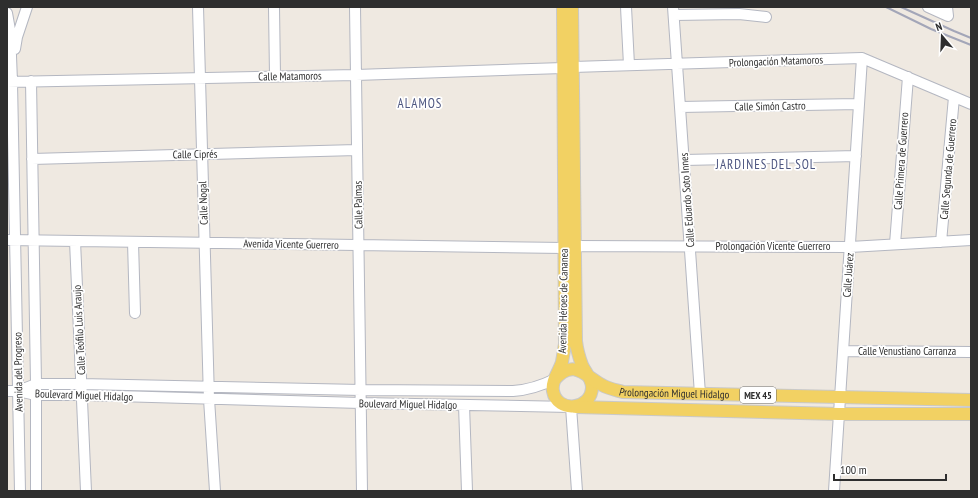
<svg xmlns="http://www.w3.org/2000/svg" width="978" height="498" viewBox="0 0 978 498" font-family="'PT Sans Narrow',sans-serif">
  <style>
    .lines { fill: none; stroke-linecap: round; stroke-linejoin: round }
    .minor-casing { stroke: #b4b7c1; stroke-width: 12 }
    .major-casing { stroke: #c9c9c9; stroke-width: 14 }
    .minor { stroke: #fff; stroke-width: 10 }
    .major { stroke: #f2d163; stroke-width: 12 }
    .rail { stroke: #a3a6b8; stroke-width: 2 }
    .labels { text-anchor: middle; stroke-width: 3.5; stroke-linejoin: round; paint-order: stroke }
    .shield { fill: #fff; stroke: #6d6d6d; stroke-width: 1 }
    .shield-label { font-size: 10px; font-weight: bold; fill: #2e2e2e }
    .street-label { font-size: 11px; fill: #2e2e2e; stroke: #fff }
    .quarter-label { font-size: 13px; letter-spacing: 1px; fill: #4d5680; stroke: #fff }
  </style>
  <rect width="100%" height="100%" fill="#efe9e1"/>
  <g class="lines">
    <defs>
      <path id="minor" d="M198 7 209 399 215 491
        M274 7 275 76
        M355 7 362 491
        M626 7 629 65
        M673 7 700 394
        M928 7 948 16 947 7
        M7 13 10 30 12 82 20 491
        M674 15 739 14 766 17
        M15 49 17 37 27 7
        M31 81 36 384V491
        M7 82 356 75 563 68 573 67 862 58 971 104
        M680 107 859 104
        M32 159 357 150
        M684 160 856 156
        M7 240 564 248 575 246 850 247 971 240
        M75 241 86 491
        M133 242 135 313
        M941 242 954 97
        M895 244 908 77
        M843 351 971 352
        M7 391H18L36 395H82L361 403 571 407 577 491
        M18 391 36 384H81L361 390 513 391C528 390 541 386 555 379
        M464 405 467 491
        M834 491 862 58"/>
      <g id="major">
        <path d="M563 7 565 344C564 350 563 356 562 362 559 372 551 381 553 391 557 414 592 410 592 387 592 379 585 372 582 365 579 357 577 350 576 341L572 7"/>
        <path id="s1" d="M555 379C574 358 585 376 602 385 609 389 616 390 623 392L971 400"/>
        <path d="M576 407 839 414H971"/>
      </g>
    </defs>
    <use href="#minor" class="minor-casing"/>
    <use href="#major" class="major-casing"/>
    <use href="#minor" class="minor"/>
    <use href="#major" class="major"/>
    <path class="rail" d="M886 7 931 29 971 45
      M901 7 954 31 971 38"/>
  </g>
  <g class="labels">
    <rect class="shield" x="740" y="387" width="36" height="16" rx="3"/>
    <g class="shield-label">
      <text x="758" y="399">MEX 45</text>
    </g>
    <g class="street-label">
      <text transform="translate(776 61) rotate(-2)" y="4">Prolongación Matamoros</text>
      <text transform="translate(290 76) rotate(-1)" y="4">Calle Matamoros</text>
      <text transform="translate(770 106) rotate(-1)" y="4">Calle Simón Castro</text>
      <text transform="translate(195 154) rotate(-1)" y="4">Calle Ciprés</text>
      <text transform="translate(901 161) rotate(-86)" y="4">Calle Primera de Guerrero</text>
      <text transform="translate(948 169) rotate(-85)" y="4">Calle Segunda de Guerrero</text>
      <text transform="translate(687 200) rotate(-94)" y="4">Calle Eduardo Soto Innes</text>
      <text transform="translate(203 203) rotate(-92)" y="4">Calle Nogal</text>
      <text transform="translate(358 205) rotate(-91)" y="4">Calle Palmas</text>
      <text transform="translate(291 244) rotate(1)" y="4">Avenida Vicente Guerrero</text>
      <text x="773" y="250">Prolongación Vicente Guerrero</text>
      <text transform="translate(848 275) rotate(-86)" y="4">Calle Juárez</text>
      <text transform="translate(563 301) rotate(-89)" y="4">Avenida Héroes de Cananea</text>
      <text transform="translate(79 330) rotate(-93)" y="4">Calle Teófilo Luis Araujo</text>
      <text x="907" y="355">Calle Venustiano Carranza</text>
      <text transform="translate(18 372) rotate(-91)" y="4">Avenida del Progreso</text>
      <text dy="4" stroke="none"><textPath href="#s1" startOffset="128">Prolongación Miguel Hidalgo</textPath></text>
      <text transform="translate(84 395) rotate(2)" y="4">Boulevard Miguel Hidalgo</text>
      <text transform="translate(408 404) rotate(1)" y="4">Boulevard Miguel Hidalgo</text>
    </g>
    <g class="quarter-label">
      <text x="420" y="108">ALAMOS</text>
      <text x="766" y="169">JARDINES DEL SOL</text>
    </g>
  </g>
  <rect width="978" height="498" fill="none" stroke="#2e2e2e" stroke-width="16"/>
  <g transform="translate(942 36) rotate(341)" stroke="#ffffff" stroke-width="3" paint-order="stroke">
  <path d="M0-3L7 15L0 10L-7 15Z" fill="#2e2e2e"/>
  <text y="-6" font-size="11" font-weight="bold" text-anchor="middle" fill="#2e2e2e">N</text>
  </g>
  <path d="M834 474v6h112v-6" fill="none" stroke="#2e2e2e" stroke-width="2"/>
  <text x="840" y="474" font-size="12" fill="#2e2e2e" stroke="#ffffff" stroke-width="3" paint-order="stroke">100 m</text>
</svg>
